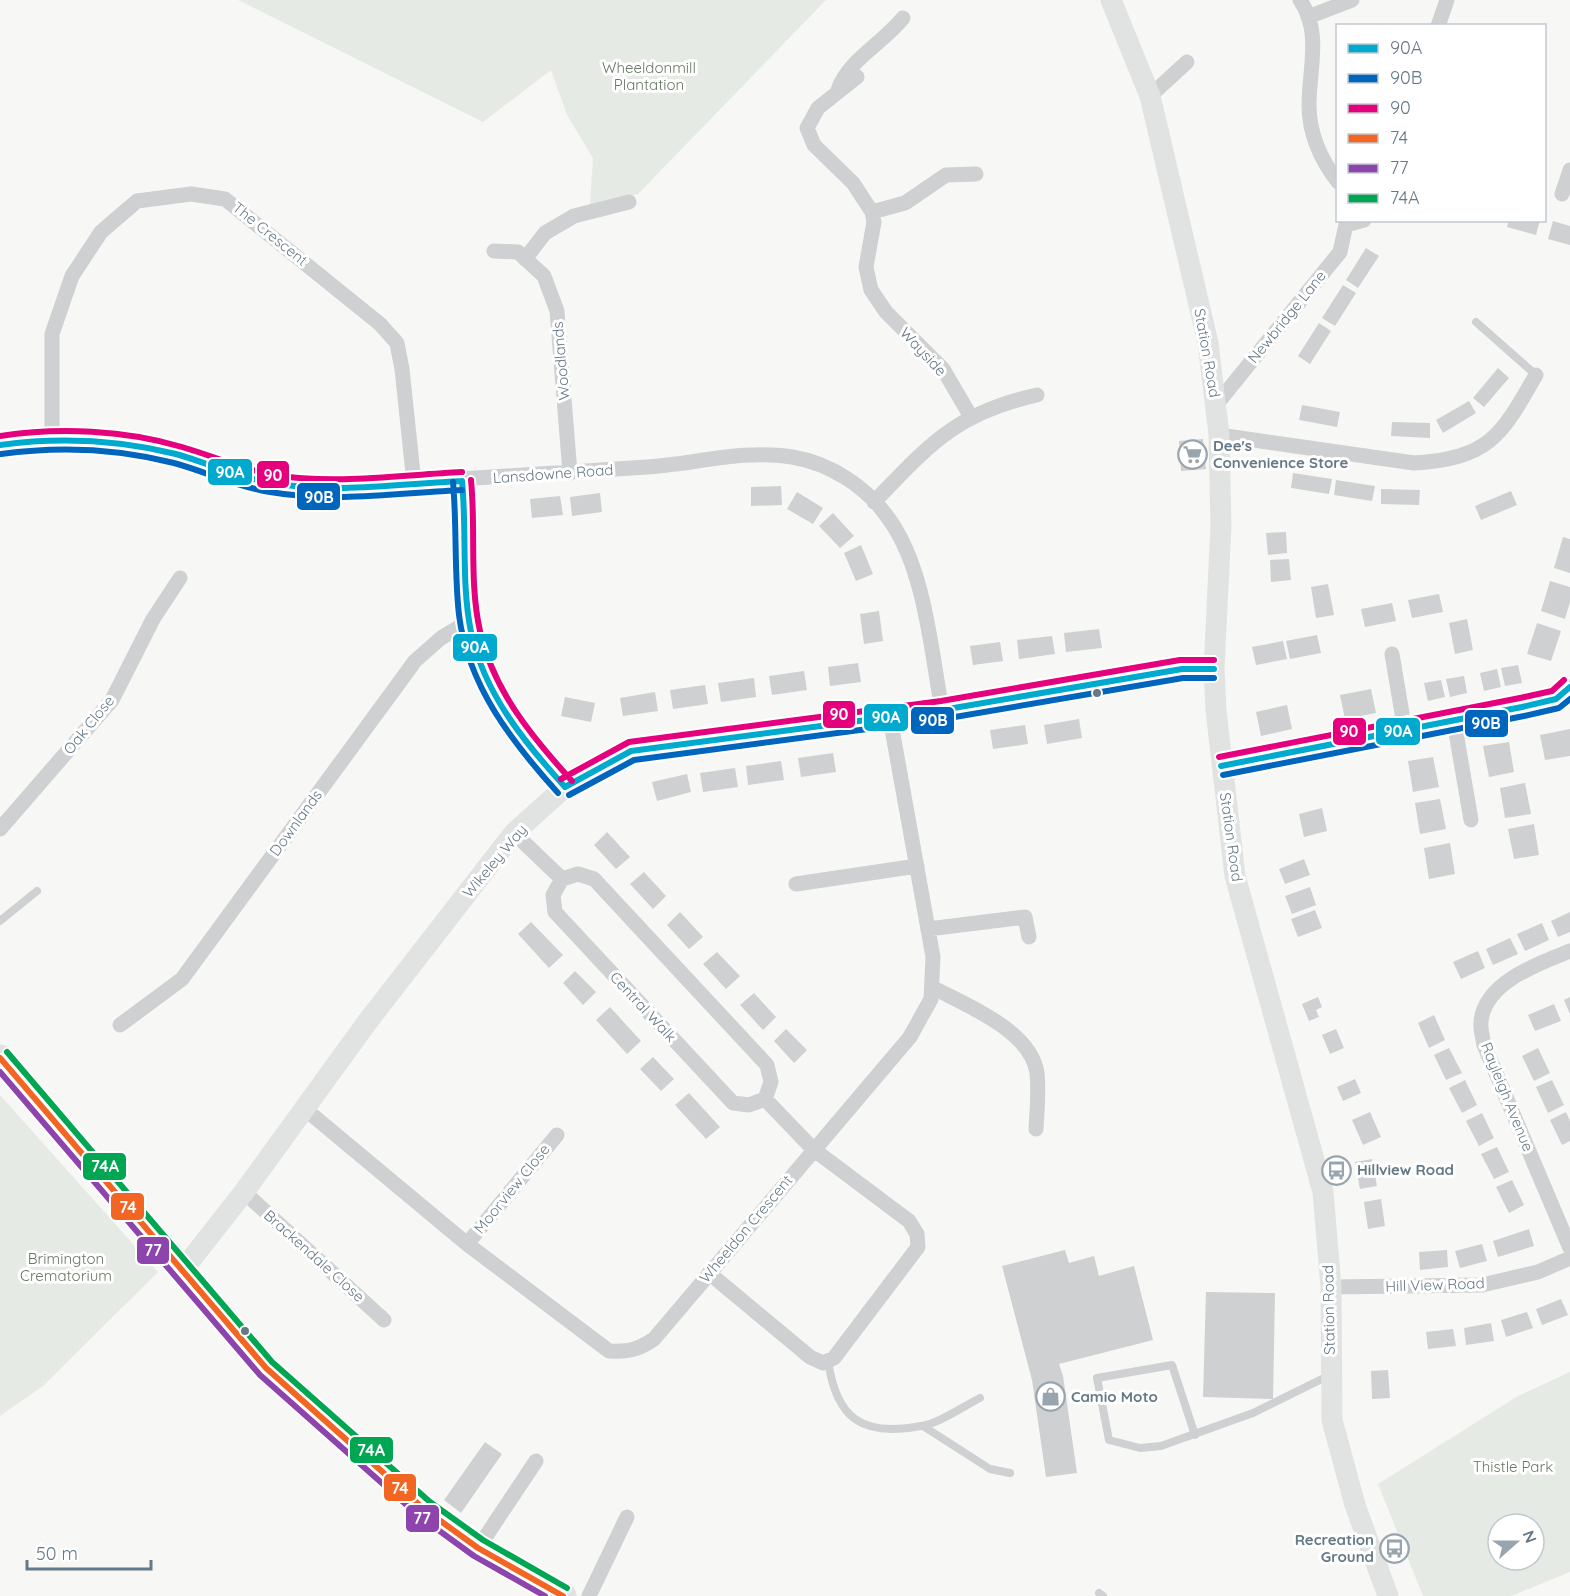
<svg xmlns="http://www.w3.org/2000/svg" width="1570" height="1596" viewBox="0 0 1570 1596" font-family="Quicksand,sans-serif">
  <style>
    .green { fill: #e6eae4; fill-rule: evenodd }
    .building { fill: #cfd0d1 }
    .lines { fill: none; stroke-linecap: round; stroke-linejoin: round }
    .lane { stroke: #ced0d1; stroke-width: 8 }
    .street { stroke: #ced0d1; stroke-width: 15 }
    .secondary { stroke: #e1e2e2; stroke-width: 21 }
    .highway { stroke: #e1e2e2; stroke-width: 27 }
    .bus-1-casing { stroke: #fff; stroke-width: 10 }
    .bus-2-casing { stroke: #fff; stroke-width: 10 }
    .bus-3-casing { stroke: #fff; stroke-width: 10 }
    .bus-4-casing { stroke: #fff; stroke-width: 10 }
    .bus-5-casing { stroke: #fff; stroke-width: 10 }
    .bus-6-casing { stroke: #fff; stroke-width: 10 }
    .bus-1 { stroke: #00a9ce; stroke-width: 6 }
    .bus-2 { stroke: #0065bd; stroke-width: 6 }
    .bus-3 { stroke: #e5007d; stroke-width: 6 }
    .bus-4 { stroke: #f26522; stroke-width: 6 }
    .bus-5 { stroke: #8e44ad; stroke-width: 6 }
    .bus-6 { stroke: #00a651; stroke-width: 6 }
    .bus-dot { fill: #657987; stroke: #fff; stroke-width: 2 }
    .labels { text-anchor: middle; stroke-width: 6; stroke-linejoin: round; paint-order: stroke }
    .park-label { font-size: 15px; fill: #667961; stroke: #fff }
    .street-label { font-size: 15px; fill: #657987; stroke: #fff }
    .poi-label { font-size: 15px; font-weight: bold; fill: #657987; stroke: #fff; text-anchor: start }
    .line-badge { stroke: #fff; stroke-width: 2 }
    .badge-label { font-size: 16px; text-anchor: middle; font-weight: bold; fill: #fff }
  </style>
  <rect width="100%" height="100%" fill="#f7f7f6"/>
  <path class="green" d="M238 0H826L638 194 590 205 593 158 567 115 551 70 483 122Z
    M0 1095 158 1272 43 1386 0 1416Z
    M1570 1372V1572L1511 1596H1423L1378 1484 1518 1396ZM1498 1524H1534V1560H1498Z"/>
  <path class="building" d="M1509 220H1540L1536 235 1507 227Z
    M1553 221 1570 226V245L1548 239Z
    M1366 248 1379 256 1358 288 1346 280Z
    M1343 285 1356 293 1335 326 1322 318Z
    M1319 323 1331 331 1310 364 1298 356Z
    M1498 368 1509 378 1484 407 1473 398Z
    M1469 401 1476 413 1443 433 1436 420Z
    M1302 405 1340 412 1337 427 1299 420Z
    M1392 422 1430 423V438L1391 436Z
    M1203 439 1206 469 1181 471 1179 441Z
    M1293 473 1332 479 1329 494 1291 488Z
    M1336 480 1375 486 1372 501 1334 495Z
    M781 486 782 505 751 506V487Z
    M1381 489 1420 490 1419 505 1381 504Z
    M1511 491 1517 505 1481 520 1475 506Z
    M797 492 823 508 813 524 787 509Z
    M600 493 602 512 572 516 570 497Z
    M560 496 563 515 532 518 530 499Z
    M833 513 854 536 840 548 819 526Z
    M1286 532 1287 553 1268 555 1266 533Z
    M1563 537 1570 539V573L1554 568Z
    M861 545 873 574 856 581 844 553Z
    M1289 559 1291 580 1271 582 1270 560Z
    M1550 581 1570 587V602L1565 619 1541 611Z
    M1328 584 1334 615 1316 618 1311 587Z
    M1439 594 1443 612 1412 618 1408 600Z
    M1392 603 1396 621 1365 627 1361 609Z
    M879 611 883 641 864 644 860 614Z
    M1467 619 1473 650 1455 654 1449 623Z
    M1537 623 1561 631 1551 661 1527 654Z
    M1099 629 1102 648 1066 652 1064 633Z
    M1317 635 1321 653 1290 659 1286 641Z
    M1052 636 1055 654 1019 659 1017 640Z
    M1283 641 1287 659 1256 665 1252 647Z
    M1000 642 1003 661 973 665 970 646Z
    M858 663 861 682 830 686 828 667Z
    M1518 665 1522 683 1505 686 1501 668Z
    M1497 669 1501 687 1484 691 1480 673Z
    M804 671 807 690 772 695 769 676Z
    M1464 676 1467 693 1450 697 1446 679Z
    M754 678 756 697 721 702 718 683Z
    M1441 680 1445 697 1428 701 1424 683Z
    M705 685 708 704 673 709 670 690Z
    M1371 689 1376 713 1345 719 1340 695Z
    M655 692 658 711 623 716 620 698Z
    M565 697 595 703 591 722 561 716Z
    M1287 705 1292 729 1261 736 1256 712Z
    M1079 719 1082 738 1047 744 1044 725Z
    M1025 725 1028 744 993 749 990 730Z
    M1570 729V756L1545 760 1540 735Z
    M1509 742 1514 772 1489 777 1483 746Z
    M833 753 836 772 801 777 798 758Z
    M1433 757 1439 787 1413 792 1408 761Z
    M781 761 784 780 748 785 746 766Z
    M735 768 738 787 703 792 700 773Z
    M687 774 691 792 657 801 652 782Z
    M1525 783 1531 814 1505 818 1500 788Z
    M1440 799 1446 829 1420 834 1415 803Z
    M1322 808 1327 831 1304 837 1299 814Z
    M1534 824 1539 855 1514 859 1508 829Z
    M607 832 630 857 616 869 594 845Z
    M1450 843 1455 874 1429 879 1424 848Z
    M1304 859 1310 875 1285 884 1279 869Z
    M644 872 666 896 653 909 630 884Z
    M1310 887 1316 905 1292 914 1285 896Z
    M1315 910 1322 928 1298 937 1291 919Z
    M680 912 703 937 689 949 667 925Z
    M1570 912V932L1558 937 1551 921Z
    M531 922 563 955 549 968 518 934Z
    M1542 923 1549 940 1525 951 1517 934Z
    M1510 938 1518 954 1493 965 1486 949Z
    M1478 951 1485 968 1461 979 1453 962Z
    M717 952 740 976 726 989 703 964Z
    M575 971 596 992 583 1005 563 983Z
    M754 993 776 1017 763 1030 740 1005Z
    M1318 997 1322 1007 1316 1010 1319 1017 1309 1021 1302 1004Z
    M1570 997V1014L1564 1000Z
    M1554 1004 1561 1021 1535 1031 1528 1015Z
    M610 1007 641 1041 627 1054 596 1020Z
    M1434 1015 1445 1040 1429 1048 1418 1023Z
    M786 1029 807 1050 794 1063 774 1041Z
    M1336 1029 1344 1048 1330 1054 1322 1035Z
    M1449 1048 1462 1073 1446 1080 1434 1055Z
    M1538 1048 1550 1073 1534 1081 1522 1056Z
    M653 1057 674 1079 661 1091 640 1069Z
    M1355 1079 1361 1093 1343 1101 1337 1087Z
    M1465 1080 1477 1105 1462 1113 1449 1088Z
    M1552 1080 1564 1105 1548 1113 1536 1087Z
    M689 1093 720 1127 706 1139 675 1105Z
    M1370 1112 1381 1137 1363 1145 1352 1120Z
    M1566 1112 1570 1121V1141L1562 1145 1550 1120Z
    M1482 1113 1494 1138 1479 1146 1466 1121Z
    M1497 1147 1509 1172 1494 1179 1481 1154Z
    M1372 1159 1377 1186 1360 1189 1355 1162Z
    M1512 1180 1524 1205 1509 1213 1496 1187Z
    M1381 1199 1385 1226 1368 1229 1364 1202Z
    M1529 1229 1534 1246 1498 1257 1493 1241Z
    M1482 1244 1487 1261 1460 1268 1455 1251Z
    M1065 1250 1069 1263 1094 1256 1099 1276 1134 1266 1153 1340 1059 1364 1063 1376 1077 1473 1046 1477 1032 1380 1002 1266Z
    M1447 1250 1448 1267 1420 1270 1419 1252Z
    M1206 1292 1275 1293 1273 1399 1203 1397Z
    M1561 1299 1568 1315 1542 1325 1536 1309Z
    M1527 1312 1533 1328 1506 1337 1501 1320Z
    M1491 1323 1494 1341 1466 1345 1464 1328Z
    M1453 1329 1456 1346 1428 1349 1426 1332Z
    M1388 1370 1390 1398 1372 1399 1371 1371Z
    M485 1442 502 1454 461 1513 444 1500Z"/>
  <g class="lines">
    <path class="lane" d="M1476 322 1536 375
      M0 921 37 891
      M828 1360C836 1419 862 1437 921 1426 938 1424 964 1406 980 1398
      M923 1426 990 1469 1010 1473
      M1195 1435 1172 1365 1097 1378 1109 1440 1140 1448 1161 1446 1253 1413 1328 1376
      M1099 1593 1103 1596"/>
    <path class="street" d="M1300 0C1322 32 1309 69 1309 105 1309 133 1321 160 1338 182
      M1308 17 1352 0
      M1438 26 1447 0
      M857 77 818 108 807 128 814 145 853 183 872 212 874 222 866 267 871 290 886 312 943 369 971 417
      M838 90C848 60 882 44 903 18
      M1150 96 1187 62
      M1562 194 1570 170
      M872 212 905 203 946 175 976 174
      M1346 225 1364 220
      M494 251 518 252 544 276 557 311 570 473
      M525 259 545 233 574 216 629 202
      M1216 405 1340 252 1347 220
      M1219 435 1414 463C1490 458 1501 436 1536 375
      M52 442V334L72 276 101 232 137 201 191 194 225 199 380 324 397 343 402 369 414 483
      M0 445 19 441 95 442 175 454 281 485 320 488C429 482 538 475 647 467 694 464 745 449 792 457 830 463 867 487 889 519 925 569 931 650 942 710
      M462 481C468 529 462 586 471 632 484 693 524 743 565 787
      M874 502C930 444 956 413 1037 395
      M1392 654 1405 731
      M1454 721 1471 820
      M1221 766 1522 707 1556 699 1570 687
      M0 829 112 700 153 619 180 578
      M514 833 562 879
      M578 874 594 879 767 1065 771 1082 765 1099 749 1105 733 1103 555 912 553 895 562 879Z
      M796 884 917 866
      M928 929 1025 917 1029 937
      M1570 951C1540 963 1484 982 1481 1022 1480 1029 1483 1038 1484 1045L1570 1248
      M932 987C965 1005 1031 1030 1037 1073 1039 1091 1037 1111 1036 1129
      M120 1025 182 979 415 661 441 638 471 620
      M305 1109 467 1244 609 1351C628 1352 638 1350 654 1339L910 1037 931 999 933 957 890 718
      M244 1192 384 1320
      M467 1244 557 1135
      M709 1273 810 1357 823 1363 834 1358 918 1247 917 1234 909 1221 813 1149 765 1099
      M1331 1287 1482 1285 1538 1272 1570 1258
      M478 1548 536 1461
      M589 1596 627 1517"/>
    <path class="secondary" d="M1111 0 1150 96 1208 343 1219 435 1221 526 1214 669 1216 710 1235 876 1323 1192 1331 1287 1332 1420 1355 1505 1388 1596
      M182 1271 244 1192 368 1021 514 833 565 787 631 751 942 710 1182 669H1214"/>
    <path class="highway" d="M0 1058 266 1368 424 1509 478 1548 563 1596"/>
    <defs>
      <path id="bus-1" d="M0 445C58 437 119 440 176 454 208 463 239 478 272 483 334 494 399 484 462 481
        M462 481C467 531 461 583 471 632 484 693 524 742 565 787
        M1221 766 1522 707 1556 699 1570 687
        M565 787 631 751 942 710 1182 669H1214"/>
      <path id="bus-2" d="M1 454C58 446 119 449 174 463 207 472 237 487 270 492 334 503 399 493 462 490
        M453 482C457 526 454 571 459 615 468 686 512 742 558 793
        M1223 775 1524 716 1559 708 1570 699
        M569 795 634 760 943 719 1183 678H1214"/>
      <path id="bus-3" d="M0 436C59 427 125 430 182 447 213 456 242 469 274 475 336 485 400 475 462 472
        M471 480C476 530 469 582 480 631 493 690 532 737 572 781
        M1219 757 1520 698 1552 691 1564 680
        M561 779 629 742 941 701 1180 660H1214"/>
      <path id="bus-4" d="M0 1058 266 1368 424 1509 478 1548 563 1596"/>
      <path id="bus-5" d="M0 1072 260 1375 419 1516 474 1556 545 1596"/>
      <path id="bus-6" d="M7 1052 272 1362 430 1502 483 1540 567 1588"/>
    </defs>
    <use href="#bus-1" class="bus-1-casing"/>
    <use href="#bus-2" class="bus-2-casing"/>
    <use href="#bus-3" class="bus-3-casing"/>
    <use href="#bus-4" class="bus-4-casing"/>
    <use href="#bus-5" class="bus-5-casing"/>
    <use href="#bus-6" class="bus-6-casing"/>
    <use href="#bus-1" class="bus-1"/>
    <use href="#bus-2" class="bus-2"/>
    <use href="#bus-3" class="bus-3"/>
    <use href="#bus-4" class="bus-4"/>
    <use href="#bus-5" class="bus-5"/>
    <use href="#bus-6" class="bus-6"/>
  </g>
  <defs>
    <symbol id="supermarket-ring" viewBox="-11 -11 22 22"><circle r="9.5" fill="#fff" stroke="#98a5ae" stroke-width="1.5"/><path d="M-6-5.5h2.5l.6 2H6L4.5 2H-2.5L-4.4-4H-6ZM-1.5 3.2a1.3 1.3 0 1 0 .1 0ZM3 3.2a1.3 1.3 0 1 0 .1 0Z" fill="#98a5ae"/></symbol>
    <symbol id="bus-ring" viewBox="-11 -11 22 22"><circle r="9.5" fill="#fff" stroke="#98a5ae" stroke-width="1.5"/><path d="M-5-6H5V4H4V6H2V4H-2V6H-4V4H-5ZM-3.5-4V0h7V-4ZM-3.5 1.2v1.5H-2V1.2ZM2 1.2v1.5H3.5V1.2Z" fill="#98a5ae"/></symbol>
    <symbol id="shop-ring" viewBox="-11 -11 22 22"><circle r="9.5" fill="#fff" stroke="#98a5ae" stroke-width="1.5"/><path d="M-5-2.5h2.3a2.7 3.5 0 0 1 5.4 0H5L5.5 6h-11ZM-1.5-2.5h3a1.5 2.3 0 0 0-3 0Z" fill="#98a5ae"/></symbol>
  </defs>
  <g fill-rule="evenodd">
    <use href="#supermarket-ring" x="1176" y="438" width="33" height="33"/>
    <use href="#bus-ring" x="1320" y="1154" width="33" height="33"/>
    <use href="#shop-ring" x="1034" y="1380" width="33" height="33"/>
    <use href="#bus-ring" x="1378" y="1532" width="33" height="33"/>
  </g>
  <g class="bus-dot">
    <circle cx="1097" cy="693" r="5"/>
    <circle cx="245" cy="1331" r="5"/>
  </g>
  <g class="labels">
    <g class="park-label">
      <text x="649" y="73">Wheeldonmill<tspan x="649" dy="17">Plantation</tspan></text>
      <text x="66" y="1264">Brimington<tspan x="66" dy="17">Crematorium</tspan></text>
      <text x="1513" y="1472">Thistle Park</text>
    </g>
    <g class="street-label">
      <text transform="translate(270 234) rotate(39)" y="5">The Crescent</text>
      <text transform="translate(1287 317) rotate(-51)" y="5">Newbridge Lane</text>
      <text transform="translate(923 352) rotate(47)" y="5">Wayside</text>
      <text transform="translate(1207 353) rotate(80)" y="5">Station Road</text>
      <text transform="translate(561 361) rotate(-95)" y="5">Woodlands</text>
      <text transform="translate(553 474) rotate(-4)" y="5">Lansdowne Road</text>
      <text transform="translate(89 725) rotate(-51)" y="5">Oak Close</text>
      <text transform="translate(296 823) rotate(-54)" y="5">Downlands</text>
      <text transform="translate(1231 837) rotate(82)" y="5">Station Road</text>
      <text transform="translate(495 861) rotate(-50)" y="5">Wikeley Way</text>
      <text transform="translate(643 1007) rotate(47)" y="5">Central Walk</text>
      <text transform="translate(1507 1097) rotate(68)" y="5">Rayleigh Avenue</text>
      <text transform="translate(512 1189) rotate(-51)" y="5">Moorview Close</text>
      <text transform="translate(746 1229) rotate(-50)" y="5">Wheeldon Crescent</text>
      <text transform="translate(314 1256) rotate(42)" y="5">Brackendale Close</text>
      <text transform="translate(1435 1285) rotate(-2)" y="5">Hill View Road</text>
      <text transform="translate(1329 1310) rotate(-91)" y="5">Station Road</text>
    </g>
    <g class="poi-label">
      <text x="1213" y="451">Dee's<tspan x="1213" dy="17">Convenience Store</tspan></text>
      <text x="1357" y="1175">Hillview Road</text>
      <text x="1071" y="1402">Camio Moto</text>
      <text x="1374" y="1545" text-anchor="end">Recreation<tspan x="1374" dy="17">Ground</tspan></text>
    </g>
  </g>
  <g class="line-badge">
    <rect x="207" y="458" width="46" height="28" rx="6" fill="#00a9ce"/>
    <rect x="256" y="460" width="34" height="29" rx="6" fill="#e5007d"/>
    <rect x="296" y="482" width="45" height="29" rx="6" fill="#0065bd"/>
    <rect x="452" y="633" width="46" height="29" rx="6" fill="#00a9ce"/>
    <rect x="822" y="700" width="34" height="29" rx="6" fill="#e5007d"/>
    <rect x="863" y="703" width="46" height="29" rx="6" fill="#00a9ce"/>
    <rect x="910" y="706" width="45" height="29" rx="6" fill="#0065bd"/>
    <rect x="1464" y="709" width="45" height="29" rx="6" fill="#0065bd"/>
    <rect x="1375" y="717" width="46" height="29" rx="6" fill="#00a9ce"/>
    <rect x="1332" y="717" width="35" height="29" rx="6" fill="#e5007d"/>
    <rect x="82" y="1152" width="45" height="29" rx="6" fill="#00a651"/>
    <rect x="110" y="1192" width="35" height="29" rx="6" fill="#f26522"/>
    <rect x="136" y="1236" width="34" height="29" rx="6" fill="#8e44ad"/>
    <rect x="349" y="1436" width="45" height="28" rx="6" fill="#00a651"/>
    <rect x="383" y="1473" width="34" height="29" rx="6" fill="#f26522"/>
    <rect x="405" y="1504" width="35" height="29" rx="6" fill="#8e44ad"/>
  </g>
  <g class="badge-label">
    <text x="230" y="478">90A</text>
    <text x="273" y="481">90</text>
    <text x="319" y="503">90B</text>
    <text x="475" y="653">90A</text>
    <text x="839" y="720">90</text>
    <text x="886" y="723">90A</text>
    <text x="933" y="726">90B</text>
    <text x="1486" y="729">90B</text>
    <text x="1398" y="737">90A</text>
    <text x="1349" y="737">90</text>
    <text x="105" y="1172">74A</text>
    <text x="128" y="1213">74</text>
    <text x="153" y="1256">77</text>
    <text x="371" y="1456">74A</text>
    <text x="400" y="1494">74</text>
    <text x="422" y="1524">77</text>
  </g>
  <rect x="1336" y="24" width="210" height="198" fill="#ffffff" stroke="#c1c9cf" stroke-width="1.5"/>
  <rect x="1348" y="44" width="30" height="9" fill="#00a9ce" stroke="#c1c9cf" stroke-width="1.5"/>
  <text x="1390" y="54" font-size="18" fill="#657987">90A</text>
  <rect x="1348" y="74" width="30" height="9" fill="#0065bd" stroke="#c1c9cf" stroke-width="1.5"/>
  <text x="1390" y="84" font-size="18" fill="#657987">90B</text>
  <rect x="1348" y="104" width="30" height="9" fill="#e5007d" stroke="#c1c9cf" stroke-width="1.5"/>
  <text x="1390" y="114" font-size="18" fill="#657987">90</text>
  <rect x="1348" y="134" width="30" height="9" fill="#f26522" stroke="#c1c9cf" stroke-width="1.5"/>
  <text x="1390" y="144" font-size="18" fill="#657987">74</text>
  <rect x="1348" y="164" width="30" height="9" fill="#8e44ad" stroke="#c1c9cf" stroke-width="1.5"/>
  <text x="1390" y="174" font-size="18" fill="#657987">77</text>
  <rect x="1348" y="194" width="30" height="9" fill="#00a651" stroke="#c1c9cf" stroke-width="1.5"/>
  <text x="1390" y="204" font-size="18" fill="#657987">74A</text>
  <g transform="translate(1516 1542) rotate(69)"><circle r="28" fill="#ffffff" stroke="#c1c9cf" stroke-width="1.5"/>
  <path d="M0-4.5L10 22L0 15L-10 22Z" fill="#98a5ae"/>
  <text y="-9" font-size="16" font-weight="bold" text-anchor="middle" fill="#657987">N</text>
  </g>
  <path d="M27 1560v9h124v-9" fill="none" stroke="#657987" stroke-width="3"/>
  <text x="36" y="1560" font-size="18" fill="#657987" stroke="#ffffff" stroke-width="4.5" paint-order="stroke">50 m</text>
</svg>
